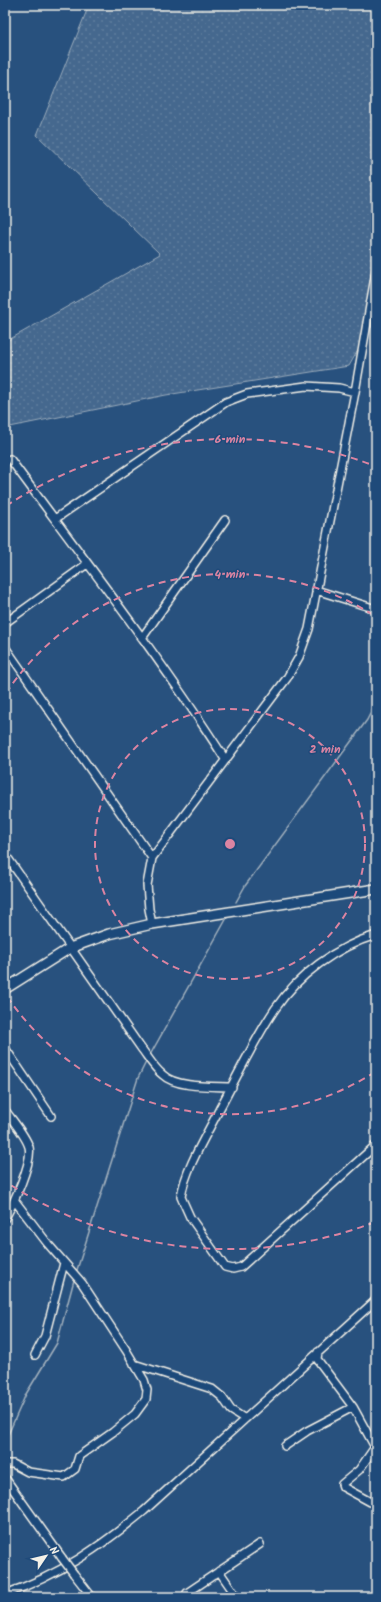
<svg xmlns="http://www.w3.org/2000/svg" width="381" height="1602" viewBox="0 0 381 1602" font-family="Kalam,sans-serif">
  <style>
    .grass { fill: url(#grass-dots); stroke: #9cacbb }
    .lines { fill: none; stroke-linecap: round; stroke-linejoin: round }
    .stream { stroke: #a4b2be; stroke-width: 1.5 }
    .minor-casing { stroke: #f4f1e8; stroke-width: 10 }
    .major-casing { stroke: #f4f1e8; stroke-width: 12 }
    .minor { stroke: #1f4a7a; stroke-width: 7 }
    .major { stroke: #1f4a7a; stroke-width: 9 }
    .minor-bridge-casing { stroke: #f4f1e8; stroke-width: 10; stroke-linecap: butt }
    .minor-bridge { stroke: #1f4a7a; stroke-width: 7 }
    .ring { fill: none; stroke: #db84a2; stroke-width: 2; stroke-dasharray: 7 5 }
    .centre { fill: #db84a2; stroke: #1f4a7a; stroke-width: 2 }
    .ring-label { font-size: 12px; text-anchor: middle; font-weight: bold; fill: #db84a2; stroke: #1f4a7a; stroke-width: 3; stroke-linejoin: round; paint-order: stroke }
  </style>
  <defs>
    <pattern id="grass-dots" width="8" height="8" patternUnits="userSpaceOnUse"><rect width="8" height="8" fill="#45688e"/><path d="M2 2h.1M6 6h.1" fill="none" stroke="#607e9e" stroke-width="1.8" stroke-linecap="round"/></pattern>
  </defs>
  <rect width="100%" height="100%" fill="#28517e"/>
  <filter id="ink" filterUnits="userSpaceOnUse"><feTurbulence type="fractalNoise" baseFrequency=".025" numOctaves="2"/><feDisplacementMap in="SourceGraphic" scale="8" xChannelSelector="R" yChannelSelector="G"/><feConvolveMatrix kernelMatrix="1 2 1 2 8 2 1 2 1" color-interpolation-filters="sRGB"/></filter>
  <g filter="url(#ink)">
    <path class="grass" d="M89 5H376V319L349 366 166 395 5 428V342L160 254 37 135Z"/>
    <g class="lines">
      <path class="stream" d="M236 902 245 886 367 720 376 702
        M150 1055 228 916
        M76 1273 138 1078 147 1060
        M5 1451 7 1437 26 1394 57 1343 74 1280"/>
      <defs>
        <path id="minor" d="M10 459C83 558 159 656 225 759
          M55 519 226 402 247 394 306 386 339 388 355 392
          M316 590 376 609
          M5 623 87 564
          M142 638 225 520
          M5 647 152 858
          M5 854 141 1048C148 1057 154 1068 163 1075 176 1088 214 1086 232 1087
          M152 924 149 909 147 885 152 858 287 678 299 657 309 629 355 392 376 271
          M376 935C336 947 298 975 275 1009 254 1040 238 1075 220 1108 207 1134 185 1169 181 1197L190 1217 225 1267 233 1269 241 1267 376 1145
          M5 1048 51 1116
          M5 1110C12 1120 26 1136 29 1147 33 1162 13 1204 5 1218
          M318 1352 317 1359 353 1407 375 1447 359 1470 342 1484 343 1487 376 1505
          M35 1355 45 1336 64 1263
          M134 1364 212 1389 222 1397 231 1410 245 1419
          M285 1446 307 1431 353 1407
          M5 1464H13L28 1472 64 1477 75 1469 79 1456 113 1432 135 1414 146 1399 147 1390 144 1380 126 1350 82 1283 48 1244 15 1201
          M5 1478 62 1558
          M219 1571 237 1597
          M74 1574 92 1597
          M187 1593 260 1544
          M5 1594C60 1575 100 1547 144 1511L376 1300"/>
        <path id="major" d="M5 989 70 948 109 934 152 924 376 889"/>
      </defs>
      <use href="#minor" class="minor-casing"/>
      <use href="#major" class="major-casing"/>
      <use href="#minor" class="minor"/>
      <use href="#major" class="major"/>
      <defs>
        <path id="minor-bridge" d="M62 1558 74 1574"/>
      </defs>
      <use href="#minor-bridge" class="minor-bridge-casing"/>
      <use href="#minor-bridge" class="minor-bridge"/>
    </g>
  </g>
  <g class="ring">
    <circle cx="230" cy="844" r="135"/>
    <path d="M375 1072A270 270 0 0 1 6 995M6 693A270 270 0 0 1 375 616"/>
    <path d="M375 1222A405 405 0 0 1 6 1182M6 506A405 405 0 0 1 375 466"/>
  </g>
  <circle cx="230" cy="844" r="6" class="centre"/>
  <g class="ring-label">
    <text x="230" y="443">6 min</text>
    <text x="230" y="578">4 min</text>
    <text x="325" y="753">2 min</text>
  </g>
  <rect width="381" height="1602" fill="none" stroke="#1f4a7a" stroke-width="20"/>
  <rect x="10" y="10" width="361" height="1582" fill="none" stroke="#f4f1e8" stroke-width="1.5" filter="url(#ink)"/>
  <g transform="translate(46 1556) rotate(55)" stroke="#1f4a7a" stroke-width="3" paint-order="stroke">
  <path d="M0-3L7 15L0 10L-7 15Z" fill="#f4f1e8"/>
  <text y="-6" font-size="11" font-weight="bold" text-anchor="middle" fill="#f4f1e8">N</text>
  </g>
</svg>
